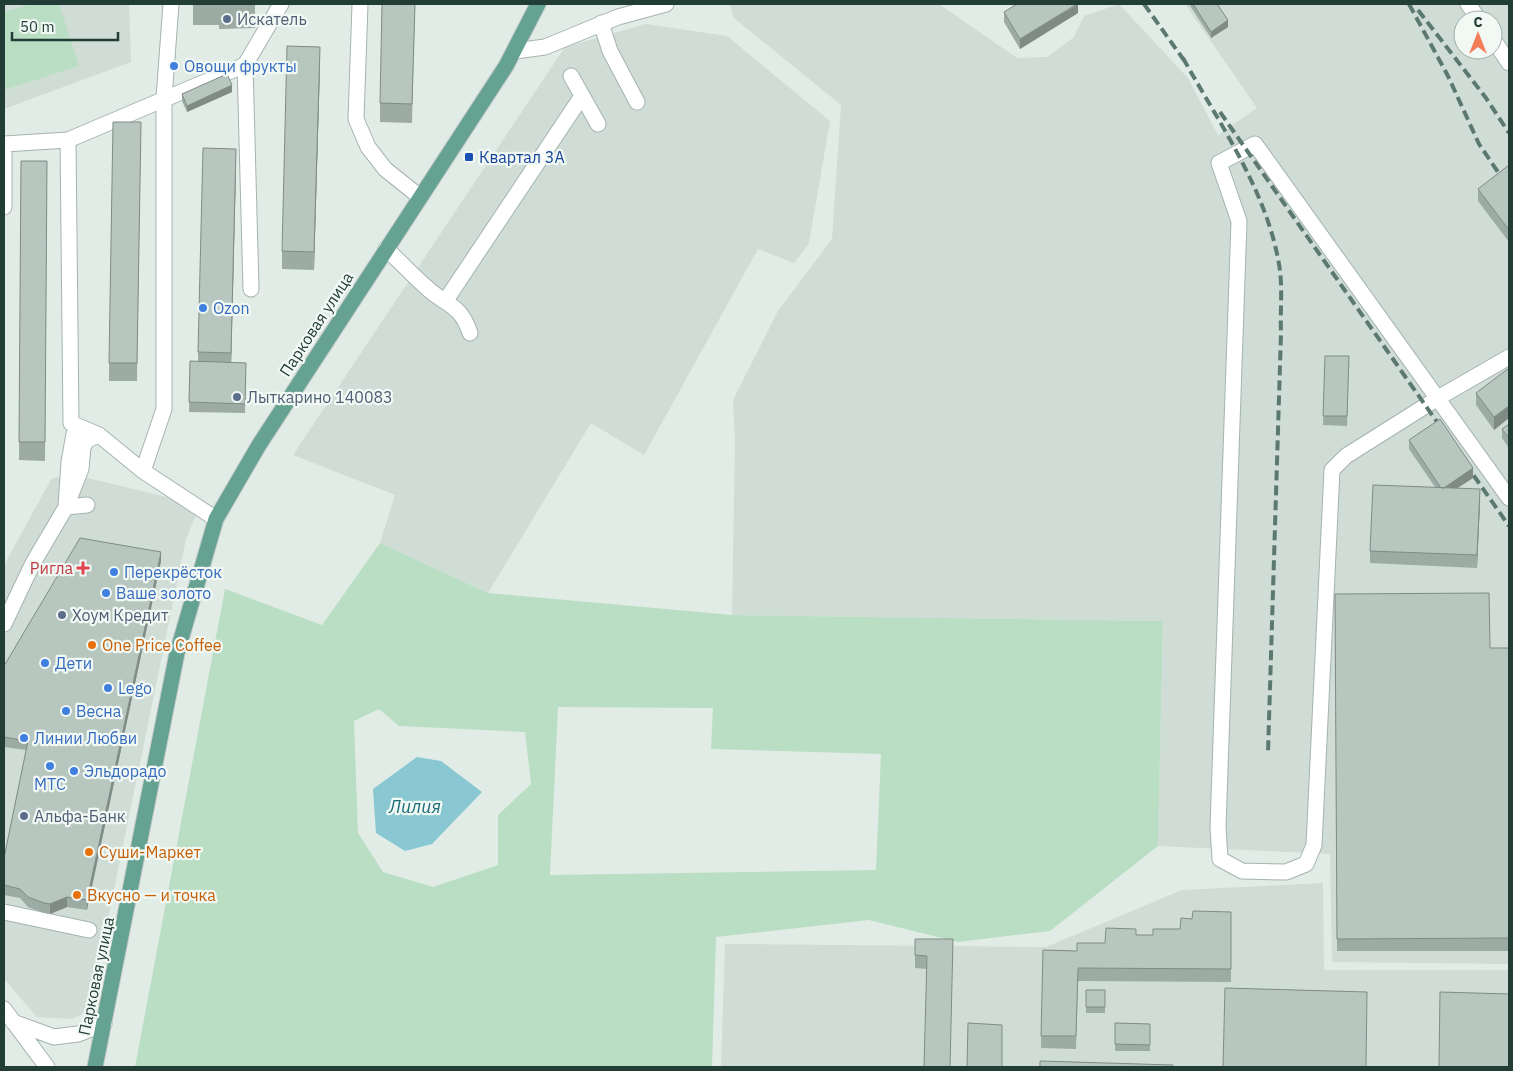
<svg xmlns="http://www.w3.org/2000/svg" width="1513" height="1071" viewBox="0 0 1513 1071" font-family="'IBM Plex Sans',sans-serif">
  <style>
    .built { fill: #d0dcd6; fill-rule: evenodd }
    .green { fill: #badec4; fill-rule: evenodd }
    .water { fill: #89c7d2 }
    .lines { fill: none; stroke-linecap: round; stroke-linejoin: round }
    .minor-casing { stroke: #a5b4ae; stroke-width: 17 }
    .major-casing { stroke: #c1c9c7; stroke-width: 17 }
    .minor { stroke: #fff; stroke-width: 15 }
    .major { stroke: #66a292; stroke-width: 15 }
    .rail { stroke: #5c7971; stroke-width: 4; stroke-dasharray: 10 5; stroke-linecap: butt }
    .wall { fill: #9daba5 }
    .shaded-wall { fill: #808b86 }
    .building { fill: #b7c7c0; stroke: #808b86 }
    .service-dot { fill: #5c6f8a; stroke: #f2f9f5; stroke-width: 2 }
    .shop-dot { fill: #3f7fe0; stroke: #f2f9f5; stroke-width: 2 }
    .transit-dot { fill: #1a4fb4; stroke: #f2f9f5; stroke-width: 2 }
    .health-dot { fill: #e0444e; stroke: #f2f9f5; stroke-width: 2 }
    .food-dot { fill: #e8710a; stroke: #f2f9f5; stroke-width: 2 }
    .labels { text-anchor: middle; stroke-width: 4.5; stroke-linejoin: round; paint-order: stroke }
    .service-label { font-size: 16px; fill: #4e5e75; stroke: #f2f9f5; text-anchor: start }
    .shop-label { font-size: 16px; fill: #366cbe; stroke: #f2f9f5; text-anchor: start }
    .transit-label { font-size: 16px; fill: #164399; stroke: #f2f9f5; text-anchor: start }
    .street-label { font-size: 16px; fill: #223d36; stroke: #f2f9f5 }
    .health-label { font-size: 16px; fill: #be3a42; stroke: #f2f9f5; text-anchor: end }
    .food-label { font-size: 16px; fill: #c56008; stroke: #f2f9f5; text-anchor: start }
    .water-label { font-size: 18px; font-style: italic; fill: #1b6b7a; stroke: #f2f9f5 }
  </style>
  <rect width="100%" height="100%" fill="#e2ece7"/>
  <path class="built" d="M4 4H129L131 62 4 109Z
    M729 4H939L1017 58 1047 57 1074 37 1084 16 1119 4 1188 78 1218 135 1257 108 1185 4H1509V964L1332 962 1330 854 1158 846 1163 621 732 615 735 440 733 400 778 311 832 239 841 105 734 18ZM1463 20H1493V50H1463Z
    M646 24 727 36 830 121 809 243 794 263 758 249 644 455 591 423 488 593 380 543 395 495 293 455 565 47Z
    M79 476 200 505 186 539 89 1011 72 1019 37 1017 4 979V565L52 478Z
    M1323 883 1324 970H1509V1067H721L725 944 1046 947 1182 890Z"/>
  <path class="green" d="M31 4H59L79 66 4 90V12Z
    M380 543 488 593 732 615 1163 621 1158 846 1050 931 958 942 869 920 716 937 712 1067H135L225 589 322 625ZM558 707 713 708 711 749 881 754 876 870 550 875ZM379 709 399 726 525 732 531 784 498 815V865L433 887 383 872 358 833 354 721Z"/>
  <path class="water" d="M417 757 441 761 482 792 432 844 405 851 376 833 373 789Z"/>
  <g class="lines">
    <defs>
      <path id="minor" d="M360 4 356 119 368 147 385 169 420 197
        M1468 4 1479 20
        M601 23 610 51 637 102
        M1493 39 1509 63
        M515 51 545 47 618 17 666 4
        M245 65 251 289
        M571 76 598 124
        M68 140 71 423 99 435 143 471 216 519
        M4 144 68 140 245 65 281 4
        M4 207V144
        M386 249C400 261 412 275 426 287 446 306 460 303 470 333
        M446 300 582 96
        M1509 357 1438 398 1346 456 1332 470 1314 845 1306 864 1286 872 1242 871 1220 859 1218 827 1239 221 1219 163 1255 144 1509 498
        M143 471 164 409V98L171 4
        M87 505 66 507 81 469 83 447 87 440 99 435
        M4 624 33 563 66 507 69 462 74 434 79 427
        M4 912 89 930
        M4 1009 47 1067
        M13 1022 54 1037 78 1034 104 1024"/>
      <path id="major" d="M95 1067 177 653 216 519 259 445 506 66 538 4"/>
    </defs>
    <use href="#minor" class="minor-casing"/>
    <use href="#major" class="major-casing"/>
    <use href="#minor" class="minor"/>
    <use href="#major" class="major"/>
    <path class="rail" d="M1144 4 1186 63
      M1409 4 1448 76 1479 144 1504 181
      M1418 10 1486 98 1509 133
      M1183 58C1219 123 1266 189 1279 264 1283 286 1280 310 1281 333L1268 752
      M1220 112 1444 432
      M1465 463 1509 526"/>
  </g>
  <path class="wall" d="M193 4H255V28L219 29V25H193Z
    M415 4 412 123 380 122V103Z
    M1189 4H1217L1228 27 1211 38Z
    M1004 12 1078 13 1020 49 1004 22Z
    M320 65 314 270 282 269V251Z
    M232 92 187 112 182 101V94Z
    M141 122 137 381H109V363Z
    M21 161H47L45 461 19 460Z
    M1509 165V242L1478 201V189Z
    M236 167 231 362 246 363 245 413 189 412 190 361H198V352Z
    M1325 356H1349L1347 426 1323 425Z
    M1509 368V418L1494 430 1476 405V393Z
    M1509 424V448L1502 438V429Z
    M1409 440 1473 478 1457 488 1480 502 1477 568 1370 563V551L1435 487 1409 449Z
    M161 561 87 910 67 907 50 914 44 913 28 907 20 898 4 895V858L26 750 4 747V666Z
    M1335 594 1490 648H1509V951H1337Z
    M1231 912V982L1078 981 1076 1049 1041 1048 1043 950 1077 951 1136 935H1153L1180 929 1192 919Z
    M953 939 927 969 915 968V955Z
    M1086 990H1105V1013H1086Z
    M1115 1023 1150 1024V1051H1115Z"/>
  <path class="shaded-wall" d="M1078 4V13L1020 49V39Z
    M1228 20V27L1211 38V32Z
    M320 47V65L314 270V252Z
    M232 85V92L187 112V106Z
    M236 149V167L231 372V353Z
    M1509 406V418L1494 430V417Z
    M1473 468V478L1442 498V489Z
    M1480 489V502L1477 568V555Z
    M161 552V561L87 910V900Z
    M67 897V907L50 914V904Z"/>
  <path class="building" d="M382 4H415L412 104 380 103Z
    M1017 4H1077L1020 39 1004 12Z
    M1193 4H1217L1228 20 1211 32Z
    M287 46 320 47 314 252 282 251Z
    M227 74 232 85 187 106 182 94Z
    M113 122H141L137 363H109Z
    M203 148 236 149 231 353 198 352Z
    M21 161H47L45 442H19Z
    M1509 165V230L1478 189Z
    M1325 356H1349L1347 416H1323Z
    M190 361 246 363 245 404 189 402Z
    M1509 368V406L1494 417 1476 393Z
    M1440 419 1473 468 1444 488H1441L1409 440Z
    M1509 424V438L1502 429Z
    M1373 485 1480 489 1477 555 1370 551Z
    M80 538 161 552 87 900 67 897 50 904 44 903 28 897 20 889 4 885V858L28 741 4 737V666Z
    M1489 593 1490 648H1509V938L1337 939 1335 594Z
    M1193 911 1231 912V969L1078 968 1076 1036H1041L1043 950 1077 951V943H1105L1106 928 1136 929V935H1153V929H1180L1181 918 1192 919Z
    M915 939H953L950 1067H924L927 956 915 955Z
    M1225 988 1367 992 1366 1067H1223Z
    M1086 990H1105V1007H1086Z
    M1440 992 1509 994V1067H1439Z
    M968 1023 1002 1025V1067H967Z
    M1115 1023 1150 1024V1045L1115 1044Z
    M1040 1061 1173 1065V1067H1040Z"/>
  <g class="service-dot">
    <circle cx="227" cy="19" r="5"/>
    <circle cx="237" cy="397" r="5"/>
    <circle cx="62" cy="615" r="5"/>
    <circle cx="24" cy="816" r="5"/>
  </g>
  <g class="shop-dot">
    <circle cx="174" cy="66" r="5"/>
    <circle cx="203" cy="308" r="5"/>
    <circle cx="114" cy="572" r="5"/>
    <circle cx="106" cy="593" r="5"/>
    <circle cx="45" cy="663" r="5"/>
    <circle cx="108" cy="688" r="5"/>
    <circle cx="66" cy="711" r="5"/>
    <circle cx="24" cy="738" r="5"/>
    <circle cx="50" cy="766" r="5"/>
    <circle cx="74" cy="771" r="5"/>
  </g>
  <rect class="transit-dot" x="464" y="152" width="10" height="10" rx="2.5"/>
  <path class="health-dot" d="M80.5 560.5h5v5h5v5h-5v5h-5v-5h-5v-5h5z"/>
  <g class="food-dot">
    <circle cx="92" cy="645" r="5"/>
    <circle cx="89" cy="852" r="5"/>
    <circle cx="77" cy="895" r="5"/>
  </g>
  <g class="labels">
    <g class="service-label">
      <text x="237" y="25">Искатель</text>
      <text x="247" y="403">Лыткарино 140083</text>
      <text x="72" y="621">Хоум Кредит</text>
      <text x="34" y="822">Альфа-Банк</text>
    </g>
    <g class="shop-label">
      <text x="184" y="72">Овощи фрукты</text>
      <text x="213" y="314">Ozon</text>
      <text x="124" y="578">Перекрёсток</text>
      <text x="116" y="599">Ваше золото</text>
      <text x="55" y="669">Дети</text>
      <text x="118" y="694">Lego</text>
      <text x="76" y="717">Весна</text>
      <text x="34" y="744">Линии Любви</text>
      <text x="84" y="777">Эльдорадо</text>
      <text x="50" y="790" text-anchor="middle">МТС</text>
    </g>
    <g class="transit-label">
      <text x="479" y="163">Квартал 3А</text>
    </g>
    <g class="street-label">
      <text transform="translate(316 324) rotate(-57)" y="6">Парковая улица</text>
      <text transform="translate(96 976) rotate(-78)" y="6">Парковая улица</text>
    </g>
    <g class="health-label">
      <text x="73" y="574">Ригла</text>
    </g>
    <g class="food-label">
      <text x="102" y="651">One Price Coffee</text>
      <text x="99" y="858">Суши-Маркет</text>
      <text x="87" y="901">Вкусно — и точка</text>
    </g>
    <g class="water-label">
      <text x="415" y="813">Лилия</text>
    </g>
  </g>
  <rect width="1513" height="1071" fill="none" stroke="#223d36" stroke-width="10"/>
  <g transform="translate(1478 35)"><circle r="24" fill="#f2f9f5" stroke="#9faea9"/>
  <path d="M0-4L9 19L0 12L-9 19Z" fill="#f37d59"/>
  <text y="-8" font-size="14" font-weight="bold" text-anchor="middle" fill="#223d36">С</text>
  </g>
  <path d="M12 32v8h106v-8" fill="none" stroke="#223d36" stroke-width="2.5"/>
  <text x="20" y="32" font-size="15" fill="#223d36" stroke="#f2f9f5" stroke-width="4" paint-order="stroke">50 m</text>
</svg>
